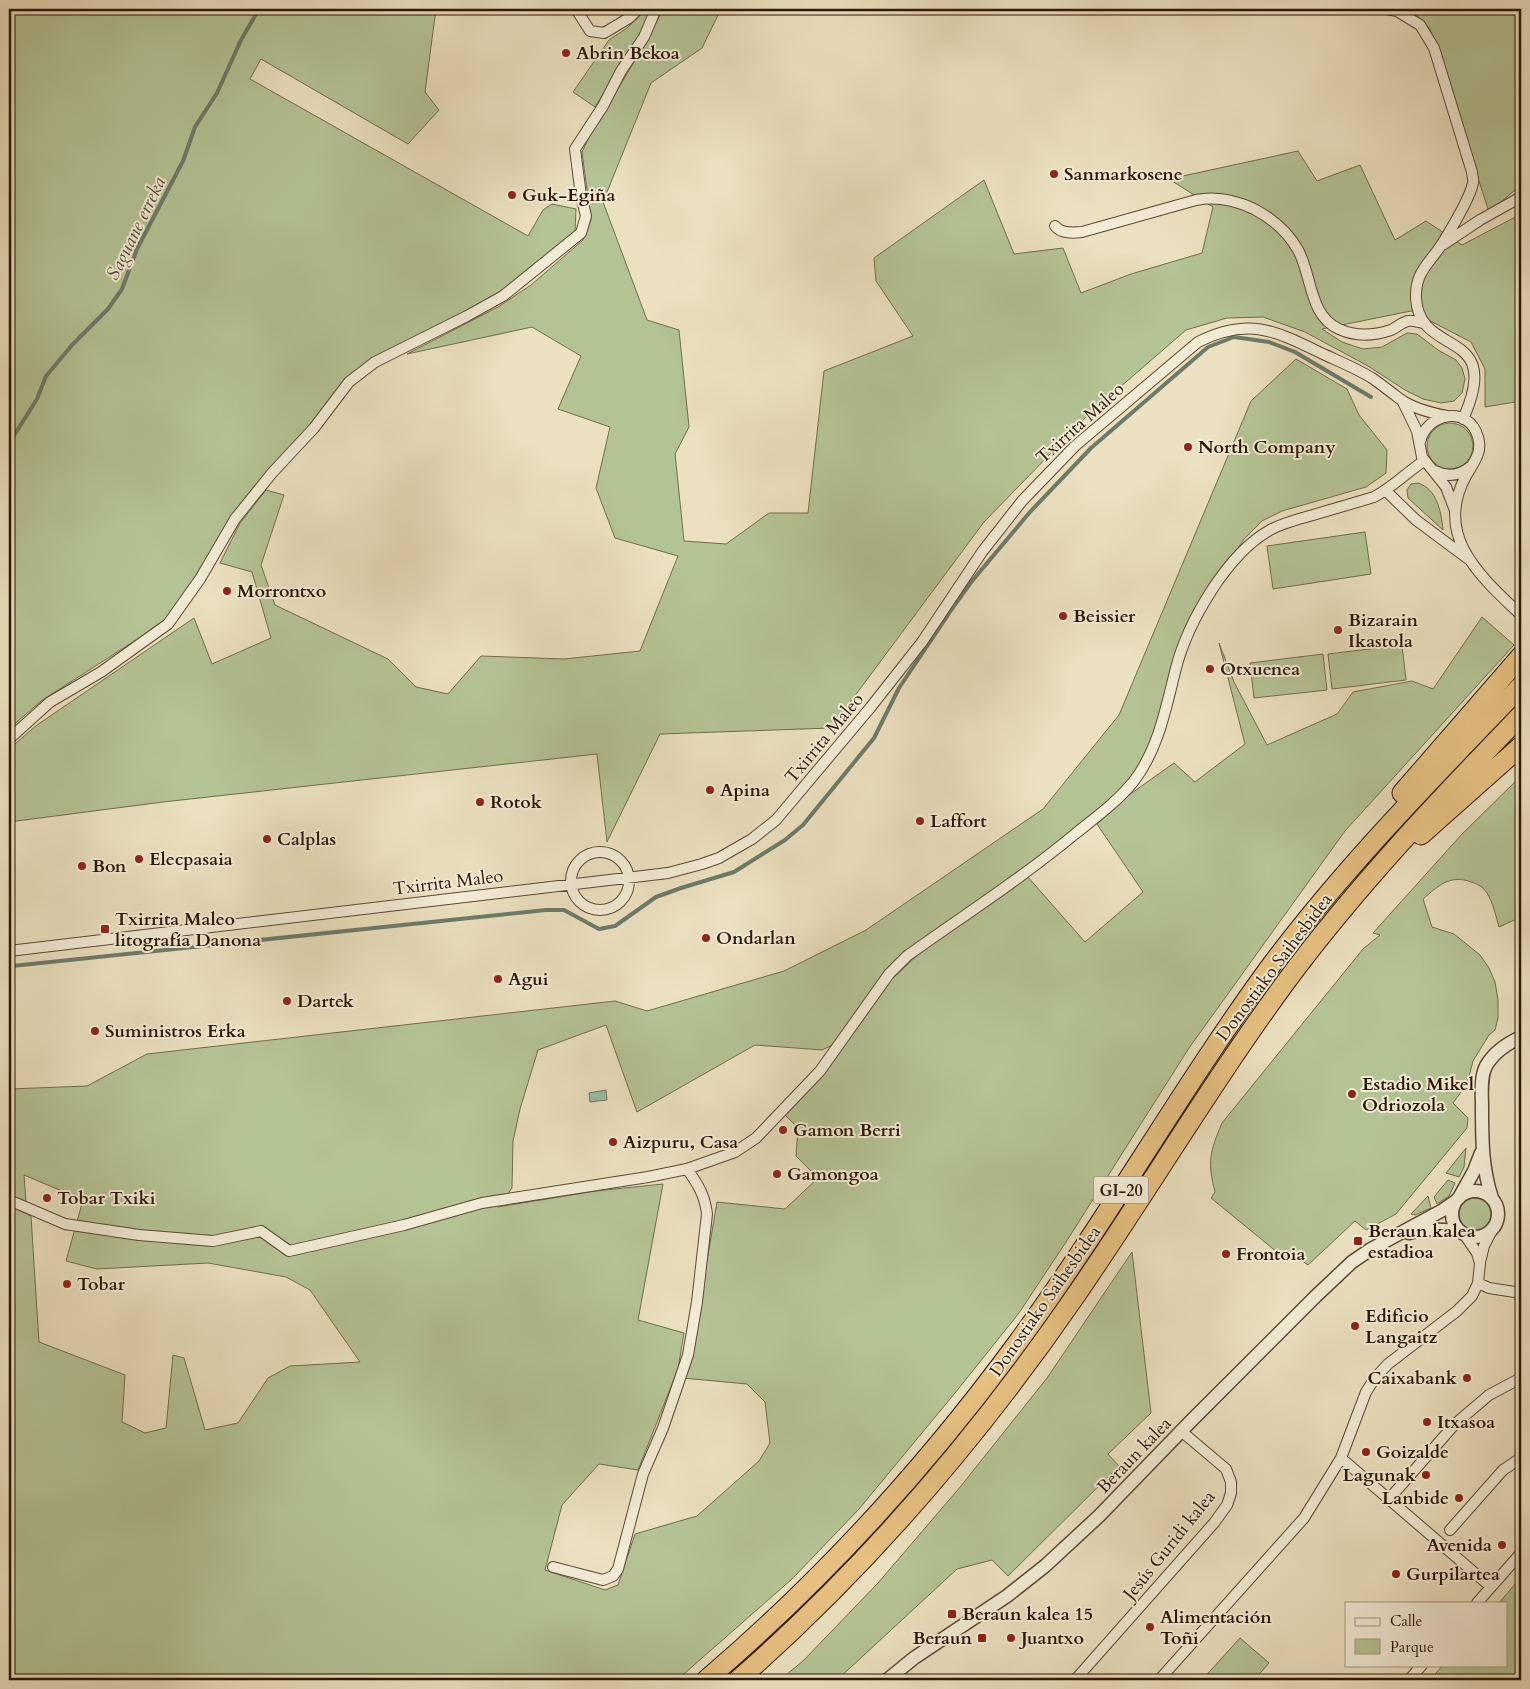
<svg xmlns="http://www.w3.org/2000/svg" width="1530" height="1689" viewBox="0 0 1530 1689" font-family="Cardo,serif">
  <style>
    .green { fill: #b4c394; stroke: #706d4d }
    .water { fill: #99beac; stroke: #6d7b6a }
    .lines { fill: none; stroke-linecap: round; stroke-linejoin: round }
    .stream { stroke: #6d7b6a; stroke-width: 4 }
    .minor-casing { stroke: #5c4934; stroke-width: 12 }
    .tertiary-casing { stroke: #5c4934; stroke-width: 15 }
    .motorway-casing { stroke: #2c1706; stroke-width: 21 }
    .minor { stroke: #f2ebd5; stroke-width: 10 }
    .tertiary { stroke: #f2ebd5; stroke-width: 12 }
    .motorway { stroke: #e6c080; stroke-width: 19 }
    .poi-dot { fill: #8f2418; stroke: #f2ebd5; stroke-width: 2 }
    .labels { text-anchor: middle; stroke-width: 4; stroke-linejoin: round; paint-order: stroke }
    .shield { fill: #f2ebd5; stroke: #675744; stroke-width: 1 }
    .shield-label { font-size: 16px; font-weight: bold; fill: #2c1706 }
    .poi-label { font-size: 18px; font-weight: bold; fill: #2c1706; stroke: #f2ebd5; text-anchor: start }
    .street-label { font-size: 18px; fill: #2c1706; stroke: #f2ebd5 }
    .water-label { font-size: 19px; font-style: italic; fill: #525140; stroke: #f2ebd5 }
  </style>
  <rect width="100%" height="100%" fill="#ebe0bf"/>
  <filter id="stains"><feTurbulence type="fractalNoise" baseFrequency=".004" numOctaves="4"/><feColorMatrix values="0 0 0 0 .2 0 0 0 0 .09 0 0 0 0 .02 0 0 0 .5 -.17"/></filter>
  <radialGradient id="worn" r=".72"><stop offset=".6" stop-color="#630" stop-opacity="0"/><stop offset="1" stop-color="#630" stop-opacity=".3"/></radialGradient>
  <path class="green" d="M9 9H436L425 92 439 110 408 144 261 59 250 79 528 236 543 210 552 204 576 209 575 232C545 257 515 284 481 303 438 326 394 345 354 373L230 518 204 564 164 622 41 701 9 729Z
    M647 9H652L637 40 595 107 573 92 609 40 627 28Z
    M663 9H715L720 11 702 48 651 83 603 202 647 320 679 330 689 427 675 454 684 541 726 544 769 513H808L824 371 913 336 876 281 874 258 984 180 1014 254 1063 248 1081 293 1131 274 1202 253 1213 207 1169 179 1298 151 1317 181 1360 165 1395 240 1426 221 1462 245 1521 214V401L1485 407V369L1471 342 1411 311 1322 329 1342 342 1363 349 1382 347 1407 333 1417 334 1438 350 1456 360 1462 368 1465 379 1462 393 1454 401 1441 403 1423 399 1405 390 1368 366 1305 332 1263 317 1227 318 1186 330 1089 414 984 522 831 728 660 734 607 842 597 754 163 802 9 822V749L37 725 194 618 212 664 271 638 252 572 220 563 240 523 266 490 284 495 261 565 275 605 388 659 416 687 448 694 481 656 564 659 640 651 678 556 615 538 596 488 610 427 558 409 581 356 532 327 407 354 498 307 531 285 583 240 591 220 582 152 588 139 649 37Z
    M1411 9H1521V185L1489 212 1430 29Z
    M1296 359 1347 389 1359 415 1387 450 1386 473 1366 487 1282 511 1262 521 1244 539 1196 612 1156 734 1132 777 1111 800 1050 851 946 924 886 969 837 1043 822 1050 755 1045 637 1112 606 1025 538 1050 520 1109 513 1141 512 1188 498 1207 596 1191 663 1184 638 1320 684 1333 678 1369 638 1470 599 1464 562 1505 545 1570 605 1590 618 1585 635 1534 697 1516 759 1461 770 1443 765 1402 747 1384 683 1378 698 1314 717 1202 785 1209 818 1178 796 1156 798 1128 783 1113 830 1065 890 981 923 950 1027 876 1085 942 1143 892 1097 824 1129 795 1174 763 1195 782 1245 744 1219 643 1234 682 1267 745 1337 714 1353 692 1412 681 1433 689 1482 617 1514 645 1345 831 1189 1048 1066 1242 1019 1313 955 1393 859 1509 792 1579 677 1680H9V1205L31 1216 39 1342 125 1375 122 1422 145 1433 166 1428 173 1355 184 1358 205 1430 238 1423 268 1378 290 1366 360 1362 310 1290 286 1277 208 1263 97 1269 66 1261 83 1200 24 1175 26 1203 9 1195V1089L87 1086 147 1054 615 1001 647 1011 784 971 866 930 1043 809 1119 715 1251 401Z
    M1427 446a23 23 0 1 1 46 0a23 23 0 1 1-46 0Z
    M1418 483C1437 489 1441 511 1443 530L1408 498 1407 490 1411 484Z
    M1365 532 1371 574 1273 589 1267 546Z
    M1402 645 1406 680 1332 689 1328 654Z
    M1323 654 1327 690 1254 698 1250 663Z
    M1521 776V917L1499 927C1496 916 1493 903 1487 893 1483 887 1478 884 1471 882 1450 874 1438 886 1423 899L1432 927 1454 934 1480 955 1489 968 1495 982 1498 1000V1018L1495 1030 1489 1035 1473 1061 1467 1084 1453 1103 1468 1118 1467 1128 1396 1214 1366 1230 1355 1221 1308 1265 1290 1252 1283 1257 1211 1198 1215 1192C1207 1161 1210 1152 1222 1123L1363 949 1380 935 1373 933 1462 834Z
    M1466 1148 1464 1167 1459 1177 1446 1173Z
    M1448 1180 1455 1183 1449 1196 1437 1204 1434 1197Z
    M1428 1196 1431 1208 1415 1215 1411 1214Z
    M1459 1214a16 16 0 1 1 32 0a16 16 0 1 1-32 0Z
    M1132 1252 1151 1413 1108 1454 1119 1466 1008 1576 992 1560 957 1569 837 1680H780L803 1661 878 1583 961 1486 1047 1378Z
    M1521 1577V1680H1430L1443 1665H1506V1603H1499Z
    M1240 1638 1269 1663 1254 1680H1202Z"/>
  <path class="water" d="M606 1090 607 1100 590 1102 589 1093Z"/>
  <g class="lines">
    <path class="stream" d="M9 442 13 437 37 399 46 376 73 344 108 309 122 289 137 249 183 161 195 127 217 93 241 40 259 9
      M12 966 546 910H564L599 929 615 926 656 897 681 888 734 872 785 840 803 825 874 738 899 688 954 606 972 581 1030 512 1091 448 1208 347 1234 337 1269 342 1295 352 1371 397"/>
    <defs>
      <path id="minor" d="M576 9 590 31 604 33 629 18 638 9
        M1387 9 1397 11 1420 25 1434 48 1472 172C1472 175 1474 180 1473 183 1470 198 1450 231 1442 244 1429 264 1415 272 1416 298 1419 359 1505 326 1463 419
        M1055 226C1061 234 1073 233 1082 232L1196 200C1217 196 1235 200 1254 209 1273 219 1288 232 1298 250 1312 275 1309 316 1339 329 1356 337 1373 336 1391 330 1396 328 1402 322 1408 321 1412 320 1418 322 1423 323
        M1444 244 1480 220 1521 197
        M1402 400 1417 431 1422 457 1446 487 1454 508
        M1420 442C1427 412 1469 405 1478 437 1483 453 1473 463 1466 476 1433 536 1481 577 1521 615
        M1435 471C1447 477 1459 476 1470 467
        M1386 491 1416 520 1467 558
        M9 739 50 702 101 672 168 624 200 579 235 519 272 473 314 428 349 382 375 362 467 316 503 296 581 233 586 216 581 196 575 149 603 106 621 71 644 37 656 9
        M571 881a29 29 0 1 1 58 0a29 29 0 1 1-58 0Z
        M9 951 668 873 702 864 719 858 752 839 776 820 870 708 922 642 982 552 1022 501 1075 446 1198 342C1248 317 1274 330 1321 353 1338 361 1356 368 1372 378 1382 385 1391 392 1400 399 1414 409 1431 413 1447 416
        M9 1200 65 1224 139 1235 213 1241 261 1231 289 1251 404 1225 482 1203 648 1177 687 1169 735 1152 756 1138 820 1071 889 974 907 956C963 916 1022 878 1075 834 1096 817 1117 802 1134 781 1159 748 1166 707 1176 668 1188 622 1227 554 1270 530 1283 523 1298 519 1313 515 1333 509 1354 503 1374 497 1393 487 1407 472 1424 461
        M1480 1262 1484 1246 1493 1228
        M1478 1283 1489 1288 1521 1293
        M1341 1458 1491 1587
        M1389 1499 1455 1424 1489 1395 1521 1378
        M1450 1530 1503 1470 1521 1458
        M553 1567 603 1580 613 1576 618 1569 643 1474 663 1428 688 1355 697 1302 707 1214C705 1196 698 1184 687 1169
        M1477 1603 1521 1553
        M1075 1680 1214 1523 1227 1505 1231 1493V1482L1226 1469 1181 1431
        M1159 1680 1304 1518 1341 1458 1366 1392 1375 1378 1388 1364 1457 1311 1472 1296 1478 1283 1480 1263 1477 1253 1464 1234
        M1409 1680 1422 1665"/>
      <path id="tertiary" d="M1452 1214a23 23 0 1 1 46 0a23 23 0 1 1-46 0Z
        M1459 1198 1474 1171 1481 1153
        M1492 1198C1482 1168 1482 1139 1482 1107 1482 1094 1480 1078 1486 1066 1494 1052 1508 1043 1521 1037
        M1409 1233 1426 1229 1460 1231
        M887 1680 914 1658 1007 1596 1045 1566 1099 1516 1191 1421 1316 1296 1352 1262 1371 1249 1443 1210 1456 1201"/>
      <path id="motorway" d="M1402 793 1521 656
        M1421 835 1521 746
        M706 1680C823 1580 927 1466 1018 1342 1106 1222 1179 1092 1267 971 1343 868 1433 778 1521 686
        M738 1680C867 1567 979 1436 1076 1295 1147 1192 1211 1084 1285 983 1356 887 1438 801 1521 715"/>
    </defs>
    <use href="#minor" class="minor-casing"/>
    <use href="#tertiary" class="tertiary-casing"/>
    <use href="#motorway" class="motorway-casing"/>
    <use href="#minor" class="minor"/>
    <use href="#tertiary" class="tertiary"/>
    <use href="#motorway" class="motorway"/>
  </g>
  <g class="poi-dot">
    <circle cx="566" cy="53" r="5"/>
    <circle cx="1054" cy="174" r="5"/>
    <circle cx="512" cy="195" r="5"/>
    <circle cx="1188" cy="447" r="5"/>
    <circle cx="227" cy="591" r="5"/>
    <circle cx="1063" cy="616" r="5"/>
    <circle cx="1338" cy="630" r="5"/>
    <circle cx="1210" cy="669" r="5"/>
    <circle cx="710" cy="790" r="5"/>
    <circle cx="480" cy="802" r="5"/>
    <circle cx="920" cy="821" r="5"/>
    <circle cx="267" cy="839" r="5"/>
    <circle cx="139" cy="859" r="5"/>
    <circle cx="82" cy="866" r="5"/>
    <rect x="100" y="924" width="10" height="10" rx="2.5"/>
    <circle cx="706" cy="938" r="5"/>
    <circle cx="498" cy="979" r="5"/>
    <circle cx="287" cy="1001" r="5"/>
    <circle cx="95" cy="1031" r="5"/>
    <circle cx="1352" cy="1094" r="5"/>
    <circle cx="783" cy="1130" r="5"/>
    <circle cx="613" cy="1142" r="5"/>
    <circle cx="777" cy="1174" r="5"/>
    <circle cx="47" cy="1198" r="5"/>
    <rect x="1353" y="1236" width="10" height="10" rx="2.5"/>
    <circle cx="1226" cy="1254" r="5"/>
    <circle cx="67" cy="1284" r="5"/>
    <circle cx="1355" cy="1326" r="5"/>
    <circle cx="1467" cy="1378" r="5"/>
    <circle cx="1427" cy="1422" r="5"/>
    <circle cx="1366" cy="1452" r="5"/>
    <circle cx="1426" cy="1475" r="5"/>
    <circle cx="1459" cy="1498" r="5"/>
    <circle cx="1502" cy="1545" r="5"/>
    <circle cx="1396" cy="1574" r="5"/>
    <rect x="947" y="1609" width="10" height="10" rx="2.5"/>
    <circle cx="1150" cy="1627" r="5"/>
    <rect x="977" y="1633" width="10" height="10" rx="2.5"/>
    <circle cx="1011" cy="1638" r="5"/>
  </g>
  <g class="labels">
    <rect class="shield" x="1093.5" y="1176.5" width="55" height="27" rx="4"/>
    <g class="shield-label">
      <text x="1121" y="1196">GI-20</text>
    </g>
    <g class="poi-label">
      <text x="576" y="59">Abrin Bekoa</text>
      <text x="1064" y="180">Sanmarkosene</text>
      <text x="522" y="201">Guk-Egiña</text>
      <text x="1198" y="453">North Company</text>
      <text x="237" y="597">Morrontxo</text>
      <text x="1073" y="622">Beissier</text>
      <text x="1348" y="626">Bizarain<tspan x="1348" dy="21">Ikastola</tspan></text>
      <text x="1220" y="675">Otxuenea</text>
      <text x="720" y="796">Apina</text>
      <text x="490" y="808">Rotok</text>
      <text x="930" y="827">Laffort</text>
      <text x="277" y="845">Calplas</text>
      <text x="149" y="865">Elecpasaia</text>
      <text x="92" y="872">Bon</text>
      <text x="115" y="925">Txirrita Maleo<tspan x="115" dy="21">litografía Danona</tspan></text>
      <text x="716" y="944">Ondarlan</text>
      <text x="508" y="985">Agui</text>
      <text x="297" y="1007">Dartek</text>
      <text x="105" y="1037">Suministros Erka</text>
      <text x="1362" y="1090">Estadio Mikel<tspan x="1362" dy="21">Odriozola</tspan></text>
      <text x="793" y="1136">Gamon Berri</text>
      <text x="623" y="1148">Aizpuru, Casa</text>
      <text x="787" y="1180">Gamongoa</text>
      <text x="57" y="1204">Tobar Txiki</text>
      <text x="1368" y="1237">Beraun kalea<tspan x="1368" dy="21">estadioa</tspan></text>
      <text x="1236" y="1260">Frontoia</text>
      <text x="77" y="1290">Tobar</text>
      <text x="1365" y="1322">Edificio<tspan x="1365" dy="21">Langaitz</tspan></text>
      <text x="1457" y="1384" text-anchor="end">Caixabank</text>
      <text x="1437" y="1428">Itxasoa</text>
      <text x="1376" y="1458">Goizalde</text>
      <text x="1416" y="1481" text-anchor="end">Lagunak</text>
      <text x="1449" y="1504" text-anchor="end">Lanbide</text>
      <text x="1492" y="1551" text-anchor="end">Avenida</text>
      <text x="1406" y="1580">Gurpilartea</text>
      <text x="962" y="1620">Beraun kalea 15</text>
      <text x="1160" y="1623">Alimentación<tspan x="1160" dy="21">Toñi</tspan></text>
      <text x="972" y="1644" text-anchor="end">Beraun</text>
      <text x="1021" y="1644">Juantxo</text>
    </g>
    <g class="street-label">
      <text transform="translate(1080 423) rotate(-42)" y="6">Txirrita Maleo</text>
      <text transform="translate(824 738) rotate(-50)" y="6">Txirrita Maleo</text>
      <text transform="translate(448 882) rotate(-7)" y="6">Txirrita Maleo</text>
      <text transform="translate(1274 967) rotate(-53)" y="6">Donostiako Saihesbidea</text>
      <text transform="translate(1045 1301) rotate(-55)" y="6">Donostiako Saihesbidea</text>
      <text transform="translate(1134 1455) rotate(-46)" y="6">Beraun kalea</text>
      <text transform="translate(1169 1545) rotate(-51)" y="6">Jesús Guridi kalea</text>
    </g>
    <g class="water-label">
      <text transform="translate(135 228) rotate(-64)" y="7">Saguane erreka</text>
    </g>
  </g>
  <rect width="1530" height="1689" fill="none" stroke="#ebe0bf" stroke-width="30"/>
  <rect x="10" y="10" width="1510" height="1669" fill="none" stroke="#2c1706" stroke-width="2.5"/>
  <rect x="15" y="15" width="1500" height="1659" fill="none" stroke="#2c1706"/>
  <rect x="1345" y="1602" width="162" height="65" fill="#f2ebd5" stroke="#a39682"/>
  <rect x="1355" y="1618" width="25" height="8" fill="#f2ebd5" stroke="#a39682"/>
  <text x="1390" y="1626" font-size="15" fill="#2c1706">Calle</text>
  <rect x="1355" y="1639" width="25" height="15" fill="#b4c394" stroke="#a39682"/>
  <text x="1390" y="1652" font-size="15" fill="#2c1706">Parque</text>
  <rect width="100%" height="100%" filter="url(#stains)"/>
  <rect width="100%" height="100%" fill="url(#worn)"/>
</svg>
